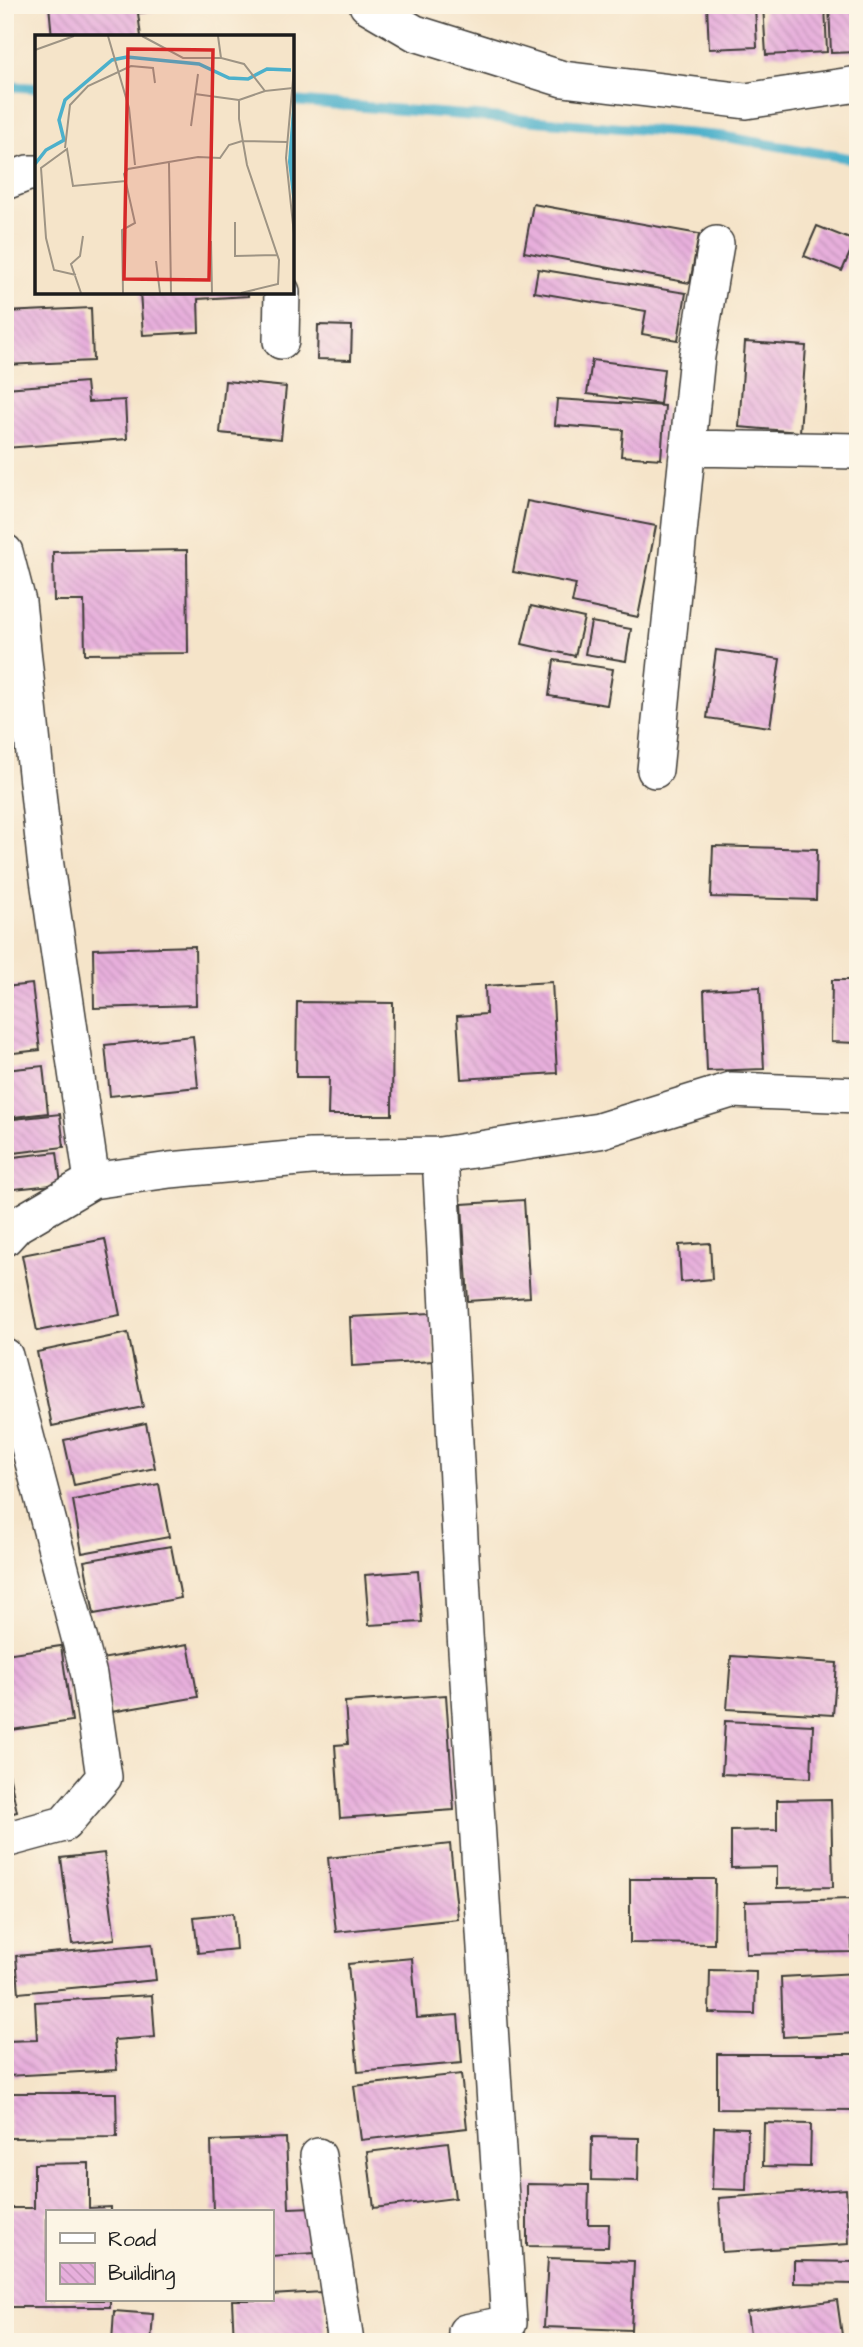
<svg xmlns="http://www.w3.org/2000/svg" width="863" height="2347" viewBox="0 0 863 2347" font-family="'Architects Daughter',sans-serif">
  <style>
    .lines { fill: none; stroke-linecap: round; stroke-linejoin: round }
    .stream { stroke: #4cb0cb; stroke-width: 10 }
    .building { fill: url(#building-back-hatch) }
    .minor-casing { stroke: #3d3a36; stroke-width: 38 }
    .minor { stroke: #fff; stroke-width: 35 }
    .inset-river { fill: none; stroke: #4cb0cb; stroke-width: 3.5 }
    .inset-road { fill: none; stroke: #9e9484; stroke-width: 2 }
    .view { fill: #d62828; fill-opacity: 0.15; stroke: #d62828; stroke-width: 3.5 }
    .inset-edge { fill: none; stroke: #1c1c1c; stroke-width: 3.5 }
  </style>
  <defs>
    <pattern id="building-back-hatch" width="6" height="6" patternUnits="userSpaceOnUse" patternTransform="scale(1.75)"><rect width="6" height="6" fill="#e7afdc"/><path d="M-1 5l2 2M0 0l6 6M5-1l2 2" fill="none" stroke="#c696bc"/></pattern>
  </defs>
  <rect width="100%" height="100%" fill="#fcf5e5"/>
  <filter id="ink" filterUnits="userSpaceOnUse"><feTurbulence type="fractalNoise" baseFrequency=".0143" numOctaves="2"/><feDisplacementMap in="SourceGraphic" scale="14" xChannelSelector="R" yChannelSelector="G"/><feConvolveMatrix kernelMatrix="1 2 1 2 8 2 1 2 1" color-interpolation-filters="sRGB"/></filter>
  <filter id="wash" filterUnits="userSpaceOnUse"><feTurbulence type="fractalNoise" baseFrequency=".00686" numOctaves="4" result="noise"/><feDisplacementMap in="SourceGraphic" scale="28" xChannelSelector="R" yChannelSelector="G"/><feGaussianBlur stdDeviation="1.57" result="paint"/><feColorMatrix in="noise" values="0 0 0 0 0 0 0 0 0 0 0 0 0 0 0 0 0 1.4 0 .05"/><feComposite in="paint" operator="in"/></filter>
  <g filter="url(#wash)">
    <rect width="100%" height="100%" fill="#f5e4c9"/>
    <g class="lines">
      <path class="stream" d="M5 86 37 88
        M292 101 720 136 848 158 858 165"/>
    </g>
    <g id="blocks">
      <path class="building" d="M49 5H175L176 9 138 13 141 37H52Z
        M707 5H755L757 47 709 49Z
        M763 5H825L827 52 766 55Z
        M829 5H858V52L831 53Z
        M533 204 699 234 690 283 524 252Z
        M817 226 855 241 842 271 804 256Z
        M538 269 686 293 678 340 642 334 646 311 534 292Z
        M140 292H248V296L198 299 199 332 143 335Z
        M91 308 93 361 5 365V312Z
        M318 325 352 326 351 360 317 359Z
        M745 342 806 346 800 432 739 427Z
        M592 360 664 369 660 404 587 394Z
        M225 381 286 387 281 439 220 433Z
        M86 382 88 402 125 400 127 439 5 448V388Z
        M557 399 665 406 661 459 621 456 623 430 555 425Z
        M527 501 656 526 638 617 572 603 576 584 513 572Z
        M187 550 188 653 85 654 84 601H54L53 552Z
        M531 606 584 618 575 656 522 644Z
        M591 622 631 629 626 661 585 654Z
        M716 650 780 659 770 727 707 718Z
        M554 660 613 669 607 705 549 696Z
        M713 846 817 849 816 900 711 897Z
        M195 946 196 1005 94 1008 93 949Z
        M832 980H858V1043L831 1042Z
        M552 982 557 1073 461 1079 457 1016 486 1014 485 986Z
        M32 984 40 1050 5 1054V987Z
        M760 987 764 1069 707 1071 704 990Z
        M297 1002 393 1003 392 1115H328L329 1077H296Z
        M193 1036 198 1087 110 1096 105 1045Z
        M43 1066 48 1113 5 1118V1070Z
        M60 1114 64 1147 5 1154V1120Z
        M57 1152 61 1184 5 1190V1158Z
        M524 1200 530 1297 468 1301 462 1204Z
        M105 1239 120 1315 37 1331 22 1255Z
        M710 1243 712 1279 681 1282 679 1245Z
        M431 1313 434 1361 352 1366 350 1317Z
        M128 1333 143 1407 52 1426 37 1352Z
        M146 1423 155 1468 74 1485 64 1440Z
        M159 1484 169 1537 82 1553 73 1500Z
        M171 1546 181 1598 94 1614 84 1561Z
        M418 1571 422 1622 369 1625 365 1575Z
        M188 1644 198 1697 111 1712 101 1659Z
        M61 1646 72 1721 5 1731V1654Z
        M731 1656 837 1663 833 1715 727 1709Z
        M446 1695 454 1810 340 1818 335 1745 348 1744 345 1702Z
        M725 1721 813 1725 811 1778 722 1774Z
        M6 1759 17 1812 5 1815V1760Z
        M831 1799 833 1887 777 1888V1867L731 1868V1831L777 1830V1800Z
        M450 1844 458 1919 336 1932 328 1858Z
        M104 1853 115 1939 72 1944 61 1858Z
        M630 1879H715L714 1944 630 1943Z
        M851 1899 852 1952 746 1954 745 1902Z
        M233 1913 236 1949 198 1953 194 1917Z
        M152 1944 156 1980 19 1993 16 1956Z
        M412 1958 417 2018 458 2015 462 2063 358 2072 348 1964Z
        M710 1970 756 1971 755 2014 709 2013Z
        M857 1973 858 2033 783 2037 781 1977Z
        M152 1995 155 2037 114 2040 117 2070 7 2076 5 2041 37 2040 35 2002Z
        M717 2054H858V2110L717 2109Z
        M461 2074 467 2128 361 2140 354 2086Z
        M9 2093H116L117 2137 9 2138Z
        M764 2123 811 2124 810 2167 763 2166Z
        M714 2127 748 2128 746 2190 712 2189Z
        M592 2137 639 2138 638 2181 591 2180Z
        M286 2138 289 2208 313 2207 315 2253 271 2256V2212H213L211 2141Z
        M448 2142 455 2198 374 2208 367 2152Z
        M89 2163V2208L110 2207V2212H47V2300H110V2307H7V2208H34V2164Z
        M527 2184 589 2185 588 2224H609L608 2247 527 2246Z
        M846 2189 849 2244 722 2252 719 2198Z
        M548 2258 634 2261 631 2330 544 2327Z
        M794 2261 858 2262V2284L794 2283Z
        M322 2292 326 2342H234L232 2300H271V2295Z
        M837 2300 843 2342H751L747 2312Z
        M114 2311 153 2314 151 2342H112Z"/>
    </g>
  </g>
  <g filter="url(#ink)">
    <use href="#blocks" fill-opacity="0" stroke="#3d3a36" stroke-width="2"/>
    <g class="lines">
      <defs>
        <path id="minor" d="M367 5 415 33 563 79 746 101 858 84
          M5 182 28 173H37
          M281 341 282 292
          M688 448 858 451
          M5 552 18 602 45 859 92 1181
          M655 770 697 356 716 244
          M440 1155 465 1634 509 2323 466 2332 467 2342
          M5 1238 17 1225 92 1181 170 1170 311 1157 440 1155 599 1131 731 1090 858 1095
          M5 1356 89 1675 104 1777 64 1824 5 1840
          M318 2156 346 2342"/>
      </defs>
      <use href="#minor" class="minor-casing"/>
      <use href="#minor" class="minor"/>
    </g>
  </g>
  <g transform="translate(35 35)">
    <rect width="259" height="259" fill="#f5e4c9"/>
    <path d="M259 48V178L253 127Z" fill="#4cb0cb"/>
    <path class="inset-river" d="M0 129 11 115 29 105 24 85 30 65 77 25 92 22 164 29 194 43 213 44 232 34 256 35"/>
    <path class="inset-road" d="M73 1 94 73 100 130M107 1 148 23H186M183 1 186 23 209 29 230 56 258 53M0 15 39 1M259 33 251 123 259 199M160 59 204 65M156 91 163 39M30 113 35 70 53 51 96 31 118 33 120 48M134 128 136 258M200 187V221L242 220M176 206 177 258M121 226 125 258M41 240 19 235 11 203 6 133 32 114 38 151 91 146M46 258 36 229 45 221 48 201M88 258 87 195 100 188 89 139 93 134 163 122 185 123 194 110 207 106 252 107M206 258 243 249 244 225 212 130 204 84V65L230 56"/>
    <path class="view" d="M93 14 178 15 174 245 89 244Z"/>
    <rect width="259" height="259" class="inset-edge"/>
  </g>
  <rect width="863" height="2347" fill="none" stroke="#fcf5e5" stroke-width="28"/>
  <rect x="46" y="2210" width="228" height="91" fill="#fcf5e5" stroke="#a29e95" stroke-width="2"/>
  <rect x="60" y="2233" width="35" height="10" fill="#ffffff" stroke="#a29e95" stroke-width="2"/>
  <text x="108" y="2246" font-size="21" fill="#1c1c1c">Road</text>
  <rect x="60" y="2263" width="35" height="21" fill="url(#building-back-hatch)" stroke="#a29e95" stroke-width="2"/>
  <text x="108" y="2280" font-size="21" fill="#1c1c1c">Building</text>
</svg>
